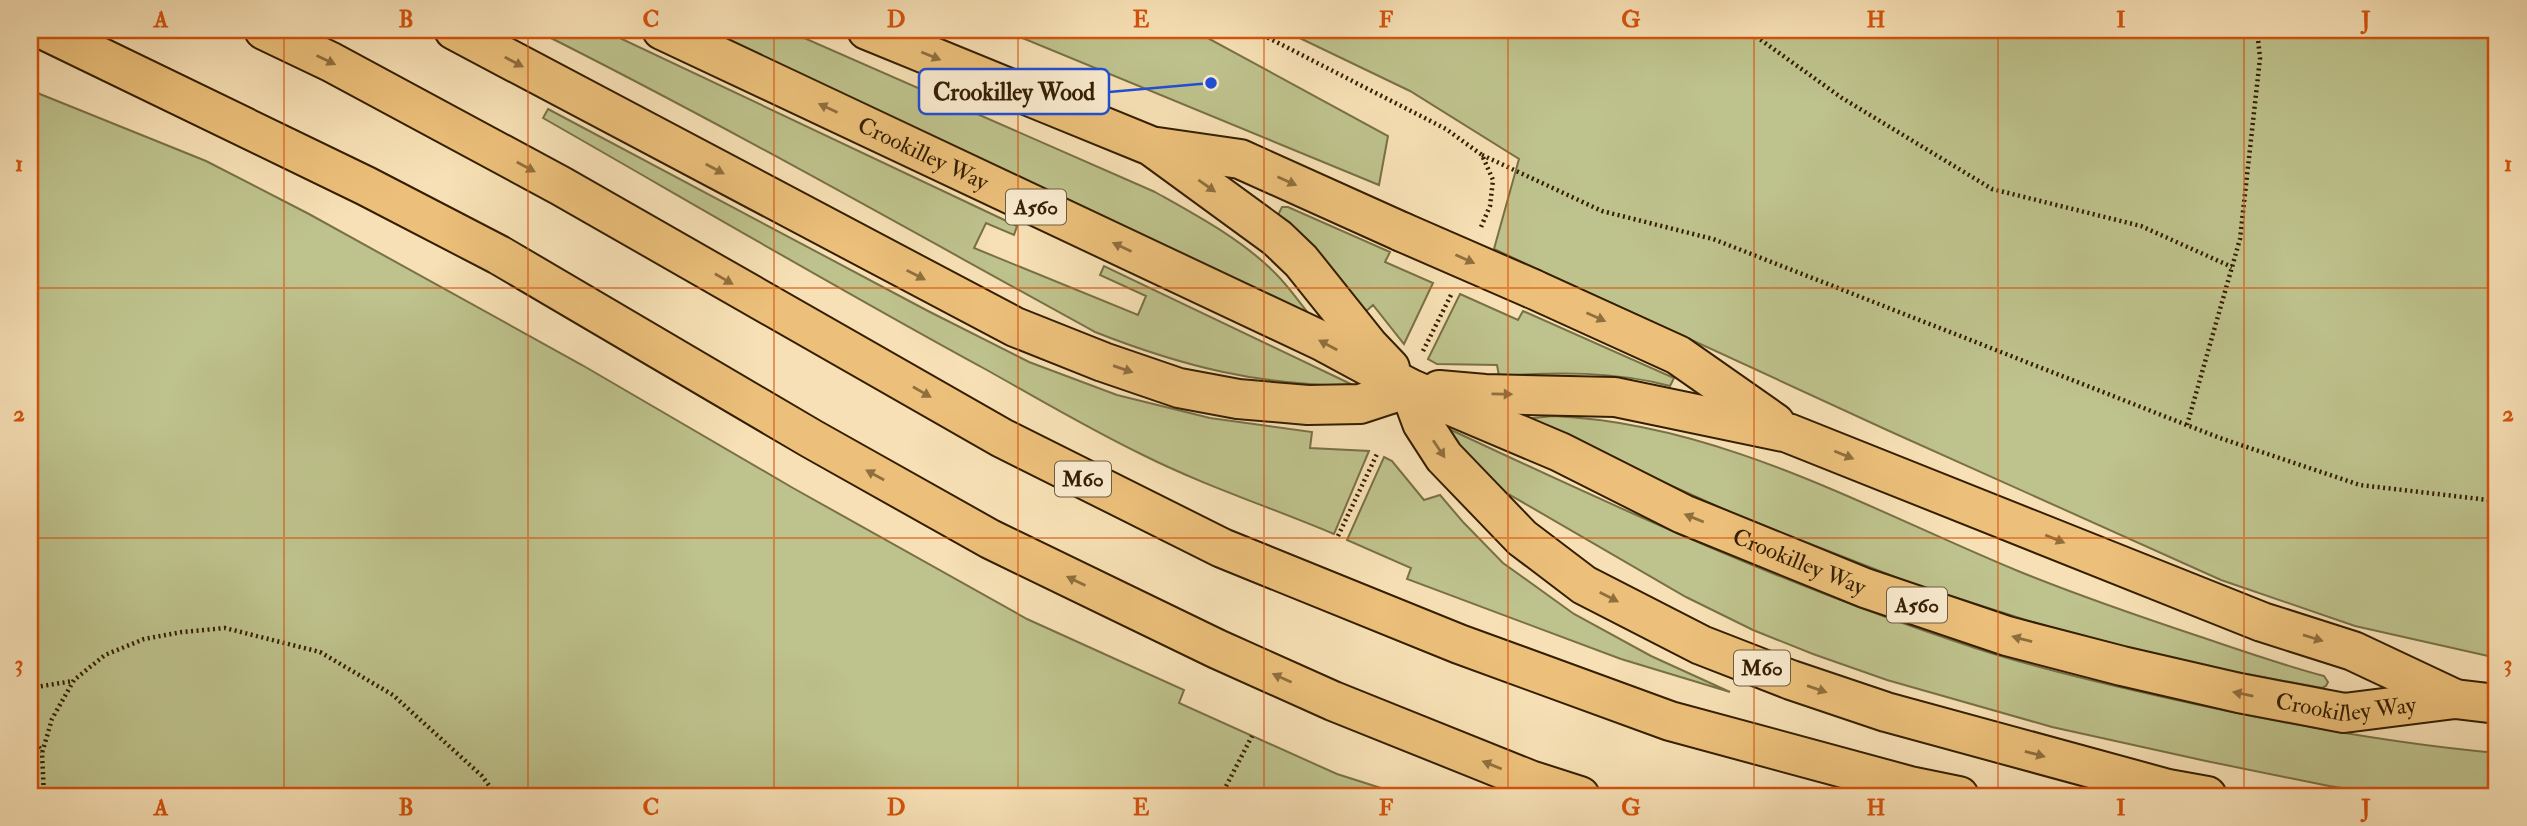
<svg xmlns="http://www.w3.org/2000/svg" width="2527" height="826" viewBox="0 0 2527 826" font-family="'IM FELL Double Pica',serif">
  <style>
    .green { fill: #bec28c; stroke: #797046; stroke-width: 2 }
    .lines { fill: none; stroke-linecap: round; stroke-linejoin: round }
    .primary-casing { stroke: #341e01; stroke-width: 42 }
    .highway-casing { stroke: #341e01; stroke-width: 42 }
    .path { stroke: #341e01; stroke-width: 4.5; stroke-dasharray: 2 3.5; stroke-linecap: butt }
    .primary { stroke: #ecc07a; stroke-width: 38 }
    .highway { stroke: #ecc07a; stroke-width: 38 }
    .primary-bridge-casing { stroke: #341e01; stroke-width: 42; stroke-linecap: butt }
    .primary-bridge { stroke: #ecc07a; stroke-width: 38 }
    .oneway { fill: #906f3e }
    .grid { fill: none; stroke: #d6530b; stroke-width: 2; stroke-opacity: 0.55 }
    .labels { text-anchor: middle; stroke-width: 7; stroke-linejoin: round; paint-order: stroke }
    .shield { fill: #faebcf; stroke: #6f5c3f; stroke-width: 2 }
    .shield-label { font-size: 21px; font-weight: bold; fill: #341e01 }
    .street-label { font-size: 23px; fill: #341e01; stroke: #faebcf }
    .leader { fill: none; stroke: #1d4ed8; stroke-width: 2.5 }
    .callout-dot { fill: #1d4ed8; stroke: #faebcf; stroke-width: 2.5 }
    .callout { fill: #faebcf; stroke: #1d4ed8; stroke-width: 2.5 }
    .callout-label { font-size: 24px; text-anchor: middle; font-weight: bold; fill: #341e01 }
    .neatline { fill: none; stroke: #d6530b; stroke-width: 2.5 }
    .grid-label { font-size: 23px; text-anchor: middle; font-weight: bold; fill: #d6530b }
  </style>
  <rect width="100%" height="100%" fill="#f7e0b5"/>
  <filter id="stains"><feTurbulence type="fractalNoise" baseFrequency=".00286" numOctaves="4"/><feColorMatrix values="0 0 0 0 .2 0 0 0 0 .09 0 0 0 0 .02 0 0 0 .5 -.17"/></filter>
  <radialGradient id="worn" r=".72"><stop offset=".6" stop-color="#630" stop-opacity="0"/><stop offset="1" stop-color="#630" stop-opacity=".3"/></radialGradient>
  <path class="green" d="M535 30H603L1017 226 1014 235 986 223 974 248 1138 315 1146 296 1100 275 1104 266 1355 386C1258 385 1184 367 1095 332 909 230 725 125 535 30Z
    M699 30H786L1155 192C1196 215 1243 240 1276 274 1290 288 1301 305 1314 320Z
    M1003 30H1193L1388 136 1379 185Z
    M1283 30H2497V658L2355 626 2221 580 1887 430 1494 249 1519 159 1410 91Z
    M30 90 206 161 309 214 582 365 793 488 1027 619 1184 690 1179 703 1337 774 1406 796H30Z
    M548 109 928 311 1029 362 1117 395 1210 418 1312 432 1310 448 1369 451 1334 534C1270 507 1205 486 1143 455 1089 429 1037 398 985 369 836 288 690 202 543 118Z
    M1282 207H1288L1390 252 1385 262 1433 283 1404 344 1373 305 1364 313 1278 215Z
    M1460 294 1518 320 1523 311 1674 378 1670 386C1614 371 1557 372 1499 376L1497 365 1437 364 1428 359Z
    M1553 416C1719 423 1868 509 2018 571 2077 595 2138 616 2198 636 2240 650 2282 665 2324 676L2328 682 2326 686 2322 688 2204 666 2107 643 2045 626 1913 584 1739 516 1523 419Z
    M1447 428C1619 509 1794 589 1975 648 2036 668 2100 683 2163 697 2274 722 2384 743 2497 753V796H2394L2329 786 2206 761 2052 727 1887 680 1813 654 1753 630 1686 597 1498 488 1472 462Z
    M1384 457 1392 461 1424 500 1440 495 1463 522 1503 563 1574 614 1651 656 1730 692 1621 659 1407 579 1411 568 1347 540Z"/>
  <g class="lines">
    <defs>
      <g id="primary">
        <path id="s1" d="M662 30 1322 341 1409 388 1560 452 1683 514 1865 588 2007 636 2122 666 2239 693 2344 713 2455 699 2497 704"/>
        <path d="M867 30 1151 146 1277 238 1301 261 1369 346 1390 368"/>
        <path d="M1157 147 1240 159 1402 232"/>
        <path d="M1533 289 1678 355 1775 423"/>
        <path d="M1439 390 1485 394 1615 397 1788 433 2262 622 2353 651 2455 699"/>
      </g>
      <path id="highway" d="M44 30 366 186 499 255 812 439 990 539 1217 649 1333 701 1530 780 1580 796
        M264 30 331 62 561 186 1002 438 1222 548 1459 644 1670 721 1910 786 1959 796
        M454 30 1015 327 1103 362 1179 388 1238 399 1308 405 1360 404 1409 388 1422 423 1444 457 1522 538 1584 585 1701 645 1791 680 1886 712 2168 789 2207 796"/>
    </defs>
    <use href="#primary" class="primary-casing"/>
    <use href="#highway" class="highway-casing"/>
    <path class="path" d="M1253 30 1446 129 1482 155 1493 180 1490 206 1481 227
      M1747 30 1842 98 1992 189 2141 226 2232 267
      M1482 155 1602 211 1713 239 2220 438 2360 485 2497 501
      M1423 351 1452 293
      M2187 425 2240 239 2260 58 2257 30
      M1338 536 1377 454
      M30 688 73 681
      M30 733 42 752
      M44 796 42 753 52 719 74 680 105 655 144 639 182 632 225 628 320 652 393 695 482 776 497 796
      M1221 796 1252 736"/>
    <use href="#primary" class="primary"/>
    <use href="#highway" class="highway"/>
    <defs>
      <path id="primary-bridge" d="M1402 232 1533 289"/>
    </defs>
    <use href="#primary-bridge" class="primary-bridge-casing"/>
    <use href="#primary-bridge" class="primary-bridge"/>
  </g>
  <defs><path id="oneway-solid" d="M-6-.8H1V-3.2L6.5 0L1 3.2V.8H-6Z" transform="scale(1.75)"/></defs>
  <g class="oneway">
    <use href="#oneway-solid" transform="translate(931 56) rotate(22)"/>
    <use href="#oneway-solid" transform="translate(326 60) rotate(26)"/>
    <use href="#oneway-solid" transform="translate(514 62) rotate(28)"/>
    <use href="#oneway-solid" transform="translate(828 108) rotate(-155)"/>
    <use href="#oneway-solid" transform="translate(526 167) rotate(28)"/>
    <use href="#oneway-solid" transform="translate(715 169) rotate(28)"/>
    <use href="#oneway-solid" transform="translate(1287 181) rotate(24)"/>
    <use href="#oneway-solid" transform="translate(1207 186) rotate(35)"/>
    <use href="#oneway-solid" transform="translate(1122 247) rotate(-155)"/>
    <use href="#oneway-solid" transform="translate(1465 259) rotate(24)"/>
    <use href="#oneway-solid" transform="translate(916 275) rotate(27)"/>
    <use href="#oneway-solid" transform="translate(724 279) rotate(30)"/>
    <use href="#oneway-solid" transform="translate(1596 317) rotate(24)"/>
    <use href="#oneway-solid" transform="translate(1328 345) rotate(-152)"/>
    <use href="#oneway-solid" transform="translate(1123 369) rotate(19)"/>
    <use href="#oneway-solid" transform="translate(922 392) rotate(30)"/>
    <use href="#oneway-solid" transform="translate(1502 394) rotate(1)"/>
    <use href="#oneway-solid" transform="translate(1439 449) rotate(56)"/>
    <use href="#oneway-solid" transform="translate(1844 455) rotate(22)"/>
    <use href="#oneway-solid" transform="translate(875 475) rotate(-151)"/>
    <use href="#oneway-solid" transform="translate(1694 518) rotate(-158)"/>
    <use href="#oneway-solid" transform="translate(2055 539) rotate(22)"/>
    <use href="#oneway-solid" transform="translate(1076 581) rotate(-154)"/>
    <use href="#oneway-solid" transform="translate(1609 597) rotate(27)"/>
    <use href="#oneway-solid" transform="translate(2313 638) rotate(17)"/>
    <use href="#oneway-solid" transform="translate(2022 639) rotate(-165)"/>
    <use href="#oneway-solid" transform="translate(1282 678) rotate(-156)"/>
    <use href="#oneway-solid" transform="translate(1817 689) rotate(19)"/>
    <use href="#oneway-solid" transform="translate(2243 694) rotate(-169)"/>
    <use href="#oneway-solid" transform="translate(2035 754) rotate(15)"/>
    <use href="#oneway-solid" transform="translate(1492 765) rotate(-158)"/>
  </g>
  <path class="grid" d="M284 30V796M528 30V796M774 30V796M1018 30V796M1264 30V796M1508 30V796M1754 30V796M1998 30V796M2244 30V796M30 288H2497M30 538H2497"/>
  <g class="labels">
    <g class="shield">
      <rect x="1006" y="189.5" width="60" height="35" rx="5"/>
      <rect x="1055" y="461.5" width="56" height="35" rx="5"/>
      <rect x="1887" y="587.5" width="60" height="35" rx="5"/>
      <rect x="1734" y="650.5" width="56" height="35" rx="5"/>
    </g>
    <g class="shield-label">
      <text x="1036" y="214">A560</text>
      <text x="1083" y="486">M60</text>
      <text x="1917" y="612">A560</text>
      <text x="1762" y="675">M60</text>
    </g>
    <g class="street-label">
      <text dy="8" stroke="none"><textPath href="#s1" startOffset="289">Crookilley Way</textPath></text>
      <text dy="8" stroke="none"><textPath href="#s1" startOffset="1256">Crookilley Way</textPath></text>
      <text dy="8" stroke="none"><textPath href="#s1" startOffset="1824">Crookilley Way</textPath></text>
    </g>
  </g>
  <path class="leader" d="M1211 83L1109 92"/>
  <circle class="callout-dot" cx="1211" cy="83" r="7"/>
  <rect class="callout" x="919" y="69" width="190" height="45" rx="7"/>
  <g class="callout-label">
    <text x="1014" y="100">Crookilley Wood</text>
  </g>
  <rect width="2527" height="826" fill="none" stroke="#f7e0b5" stroke-width="77"/>
  <rect x="38" y="38" width="2450" height="750" class="neatline"/>
  <g class="grid-label">
    <text x="161" y="27">A</text>
    <text x="406" y="27">B</text>
    <text x="651" y="27">C</text>
    <text x="896" y="27">D</text>
    <text x="1141" y="27">E</text>
    <text x="1386" y="27">F</text>
    <text x="1631" y="27">G</text>
    <text x="1876" y="27">H</text>
    <text x="2121" y="27">I</text>
    <text x="2366" y="27">J</text>
    <text x="19" y="171">1</text>
    <text x="2508" y="171">1</text>
    <text x="19" y="421">2</text>
    <text x="2508" y="421">2</text>
    <text x="19" y="671">3</text>
    <text x="2508" y="671">3</text>
    <text x="161" y="815">A</text>
    <text x="406" y="815">B</text>
    <text x="651" y="815">C</text>
    <text x="896" y="815">D</text>
    <text x="1141" y="815">E</text>
    <text x="1386" y="815">F</text>
    <text x="1631" y="815">G</text>
    <text x="1876" y="815">H</text>
    <text x="2121" y="815">I</text>
    <text x="2366" y="815">J</text>
  </g>
  <rect width="100%" height="100%" filter="url(#stains)"/>
  <rect width="100%" height="100%" fill="url(#worn)"/>
</svg>
